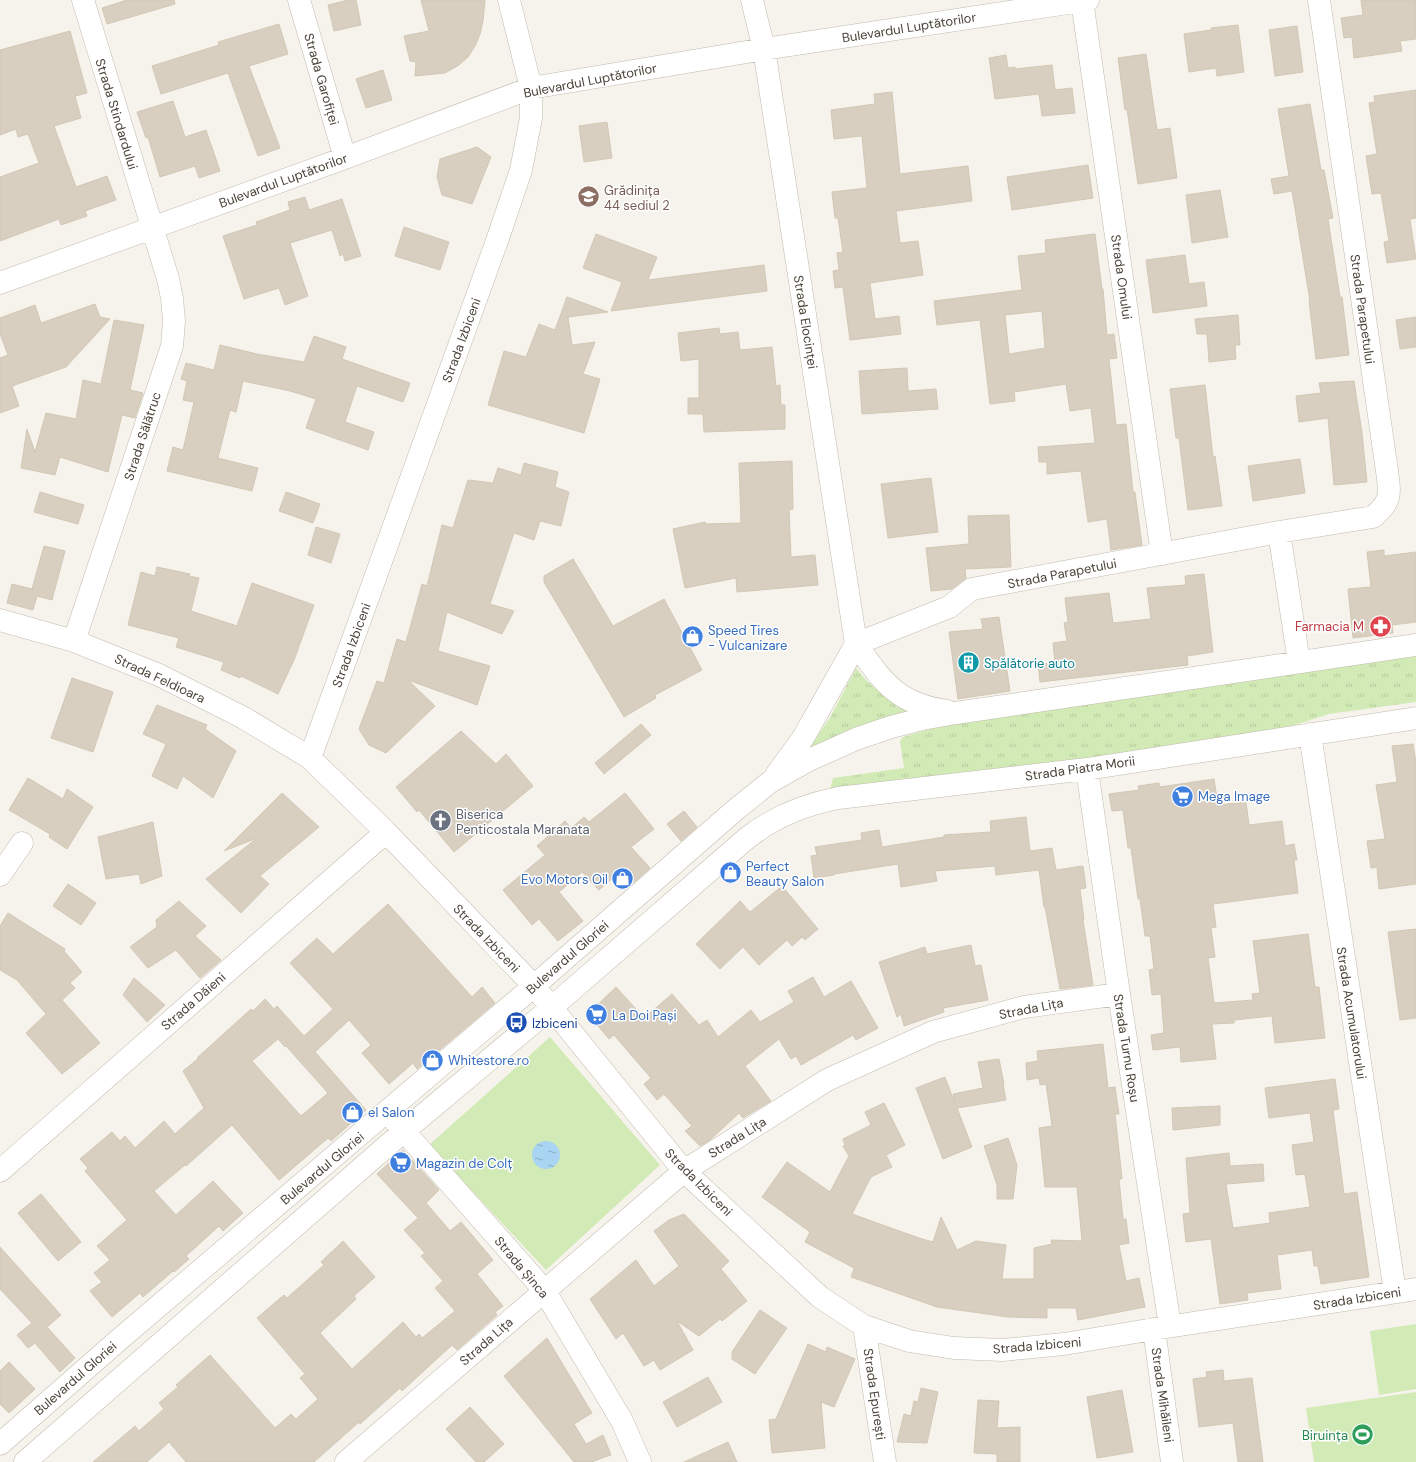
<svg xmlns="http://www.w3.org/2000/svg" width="1416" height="1462" viewBox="0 0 1416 1462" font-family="'DM Sans',sans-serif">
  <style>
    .grass { fill: url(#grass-tufts) }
    .park { fill: #d2eab5 }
    .water { fill: url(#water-ripples) }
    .building { fill: #d8cfc1; stroke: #d3c7b4; fill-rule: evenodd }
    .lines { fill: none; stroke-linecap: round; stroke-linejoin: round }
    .minor-casing { stroke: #c2bbae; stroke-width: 23 }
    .minor { stroke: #fff; stroke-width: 22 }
    .labels { text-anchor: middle; stroke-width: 3; stroke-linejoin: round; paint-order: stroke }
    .street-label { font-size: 13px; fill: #4b4439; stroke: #fff }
    .education-label { font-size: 13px; fill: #785e54; stroke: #fff; text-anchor: start }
    .health-label { font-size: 13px; fill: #be3a42; stroke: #fff; text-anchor: end }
    .shop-label { font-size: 13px; fill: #366cbe; stroke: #fff; text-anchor: start }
    .culture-label { font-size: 13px; fill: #0d838f; stroke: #fff; text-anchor: start }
    .worship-label { font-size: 13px; fill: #5b616d; stroke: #fff; text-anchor: start }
    .transit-label { font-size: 13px; fill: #164399; stroke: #fff; text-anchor: start }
    .leisure-label { font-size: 13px; fill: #27864d; stroke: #fff; text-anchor: end }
  </style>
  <defs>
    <pattern id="grass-tufts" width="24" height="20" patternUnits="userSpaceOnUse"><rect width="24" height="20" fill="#d2eab5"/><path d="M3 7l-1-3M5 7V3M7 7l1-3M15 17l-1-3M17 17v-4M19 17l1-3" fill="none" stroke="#b6ca9c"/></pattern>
    <pattern id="water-ripples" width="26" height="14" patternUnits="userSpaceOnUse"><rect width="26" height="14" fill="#a9d4f2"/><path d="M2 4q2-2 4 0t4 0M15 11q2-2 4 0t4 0" fill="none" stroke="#8caec5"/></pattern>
  </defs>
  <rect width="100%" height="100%" fill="#f6f3ec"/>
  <path class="grass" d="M1416 655V702L1329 714 1273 732 908 788 830 789 833 778 904 768 900 741 903 737 936 727Z
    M856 668 866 680 897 707 920 716 806 753 831 716Z"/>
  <path class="park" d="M550 1037 660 1165 546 1270 429 1145Z
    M1416 1324V1389L1379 1395 1370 1331Z
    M1416 1392V1462H1314L1306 1408Z"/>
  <path class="water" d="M532 1155a14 14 0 1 1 28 0a14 14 0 1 1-28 0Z"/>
  <path class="building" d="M127 0H174L175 4 107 24 102 8Z
    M348 0H356L361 25 334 31 328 5Z
    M421 0H485L483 21 480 34 475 46 468 57 459 65 445 73 415 76 416 62 410 61 404 36 429 31Z
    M1361 0H1416V39L1400 41 1402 51 1354 58 1352 37 1344 38 1341 18 1363 15Z
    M279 24 288 54 249 66 280 148 258 156 228 73 161 94 152 66 219 45 218 42Z
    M1238 25 1244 72 1217 76 1216 68 1189 72 1184 34 1211 30V28Z
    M1297 26 1303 72 1275 76 1269 30Z
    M70 31 87 93 75 96 81 118 54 126 76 187 107 176 116 200 85 211 87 216 61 225 59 219 0 241V177L39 163 28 134 18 137 16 129 0 135V50Z
    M1146 54 1157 130 1170 128 1177 178 1138 184 1127 109 1125 110 1118 58Z
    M1006 55 1008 68 1015 67V69L1052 65 1055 90 1072 88 1075 113 1042 116 1039 94 995 99 989 58Z
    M383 70 392 100 366 108 356 79Z
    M1416 90V218L1410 219 1416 259 1387 263 1384 242 1389 241 1381 193 1372 194 1366 156 1377 154 1369 103 1375 102 1374 96Z
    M892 92 900 174 968 166 972 201 896 211 900 243 918 241 923 275 870 283 875 319 899 316 901 334 850 340 843 287 835 288 833 271 839 270 837 253 843 252 838 218H835L832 192 867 188 862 136 834 139 831 110 875 104 874 94Z
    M173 101 185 137 206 130 220 171 199 178 195 166 160 177 148 137 146 138 137 112Z
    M1310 104 1321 170H1324L1333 218 1328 219 1340 297H1342L1349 355 1316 359 1309 301H1310L1292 191 1274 194 1271 179 1289 176 1278 109Z
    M607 122 612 158 584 162 579 126Z
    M477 147 491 157 472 204 442 195 437 177 440 159Z
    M1088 165 1093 198 1012 210 1007 177Z
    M1220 190 1228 237 1192 243 1186 195Z
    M305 197 309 210 342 199 361 256 345 261 343 254 340 256 332 230 290 243 308 296 285 305 279 288 244 299 223 236 257 225 256 222 290 210 288 202Z
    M404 227 449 242 440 270 395 256Z
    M596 234 657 257 648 280 764 265 767 291 611 311 622 282 583 268Z
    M1095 234 1102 289H1103L1107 335 1114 334 1117 358 1109 359 1116 425 1126 424 1133 492H1135L1142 545 1111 550 1107 519 1088 522 1081 471 1047 474V462H1039L1038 447 1095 443 1091 408 1070 411 1066 384 1014 392 1015 401 990 404 980 320 937 325 934 301 1022 290 1018 256 1046 253 1045 240ZM1042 311 1045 348 1009 354 1005 315Z
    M1185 255 1189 284 1204 282 1207 306 1153 313 1146 260Z
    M567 297 608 312 568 317 572 345 595 342 583 374 600 379 584 433 488 405 504 351 526 357 539 324 555 330Z
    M95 304 100 317 110 319 66 367 12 386 19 406 0 413V358L8 355 0 334V318L35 305 41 323Z
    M1238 315 1240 345H1235L1236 359 1209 362 1207 334H1197L1195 319Z
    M1416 317V347L1400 349 1396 320Z
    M114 320 144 325 130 390 143 393 135 418 122 415 108 472 60 457 55 475 21 468 27 429 35 452 46 413 76 419 83 380 101 384Z
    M719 328 720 334 738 332 740 350 772 347 776 386 780 385 781 405H785V429L704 432 703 414H688V398H699V359L681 361 678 333Z
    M314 336 346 347 342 359 410 383 403 402 357 386 345 422 374 432 368 450 306 428 316 399 290 391 243 381 236 412 230 410 218 458 258 468 252 491 167 471 173 447 183 450 194 402 183 400 187 381 181 379 186 363 214 370 220 345 257 354 304 362Z
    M907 368 908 391 936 389 938 409 862 414 859 371Z
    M1354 381 1362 433 1367 482 1334 485 1328 418 1299 422 1296 396 1321 393 1319 383Z
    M1205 385 1213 457 1215 456 1222 506 1188 510 1179 438H1176L1170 389Z
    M1300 459 1305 493 1253 501 1248 466Z
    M792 461 793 509 789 510 791 557 815 555 818 585 737 592 736 578 685 588 673 529 705 522 706 524 741 523 739 463Z
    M524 463 558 472 555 487 569 492 561 526 540 521 534 540 514 533 490 604 514 611 502 634 447 612 438 651 490 666 477 705 408 680 435 706 386 753 369 745 359 729 377 681 384 683 397 639 406 642 422 584 427 586 442 525 453 528 468 480 493 483 498 468 521 475Z
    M931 478 938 532 888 538 881 484Z
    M40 492 84 505 78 524 34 512Z
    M286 492 320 504 313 523 279 511Z
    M1009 515 1011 567 965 569 966 578 952 589 931 591 926 548 969 544 968 516Z
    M316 527 340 534 331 563 308 555Z
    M44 546 65 551 52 600 37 596 33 610 7 603 12 584 32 589Z
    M1384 550V556L1416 552V622L1392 625 1393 633 1353 638 1348 589 1371 587 1367 552Z
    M573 559 613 626 664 599 702 670 655 695 656 698 624 717 544 582V576Z
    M157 567 190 574 189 576 199 578 191 611 237 626 252 583 314 605 294 660 278 694 241 676 240 678 221 670 224 662 176 647 179 638 128 625 141 572 155 576Z
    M1204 574 1213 652 1187 656 1188 665 1040 682 1038 664 1055 663 1053 643 1067 641 1064 623 1068 622 1065 598 1109 593 1113 623 1151 619 1147 588 1186 585 1185 576Z
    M999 617 1010 691 958 699 949 632 983 629 981 619Z
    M72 678 113 692 93 752 51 738Z
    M157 705 207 725 205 729 236 751 213 798 183 776 177 789 152 776 166 744 143 734Z
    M641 724 651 735 604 774 595 763Z
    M461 731 496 764 506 754 533 786 454 852 419 810 417 812 396 787Z
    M1413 744 1416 762V884L1379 889 1377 867 1371 868 1367 841 1385 839 1376 785 1397 782 1392 746Z
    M28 778 63 799 67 789 93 807 67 849 49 837 50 834 9 810Z
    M1214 779 1218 805 1246 802 1249 825 1282 821 1285 846 1294 844 1297 860H1294L1298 893 1213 904 1216 927 1211 928 1215 957 1208 958 1214 1003 1253 1000 1252 994 1260 993 1253 941 1308 934 1315 987H1319L1325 1038 1275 1043 1272 1016 1234 1020V1023L1212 1024 1216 1059 1181 1062 1180 1047 1153 1050 1151 1035 1164 1033 1161 994 1152 995 1149 970 1154 969 1150 936H1145L1140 899H1138L1131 848H1128L1123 810 1112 811 1109 794 1139 790 1138 786 1159 783 1160 787Z
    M282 793 319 827 260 876 269 884 241 913 206 879 257 838 224 851Z
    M625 793 654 829 631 847 650 868 633 883 622 870 599 890 582 872 559 892 583 921 558 941 539 919 532 925 503 890 545 855 537 846 565 821 571 828 584 817 589 822Z
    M684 811 697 827 681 841 667 824Z
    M1026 817 1030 851 1052 848 1056 870 1083 866 1086 888 1080 889 1084 919 1083 920 1093 985 1060 989 1045 907H1044L1039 870 996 875 995 866 935 871 937 881 901 887 898 864 834 874V875L814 878 811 856 817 855 815 847 862 840 861 833 879 830 882 847 944 837V835L991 832 990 821Z
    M153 822 162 876 141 884 139 874 106 879 98 837Z
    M68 884 96 903 81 925 53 906Z
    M782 886 818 929 805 940 802 937 792 946 787 940 759 965 743 947 720 969 696 944 740 901 750 912Z
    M179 901 206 926 195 936 221 960 200 978 176 950 148 968 130 947 157 927 156 920Z
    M388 904 472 997 482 987 495 1003 417 1069 413 1063 389 1084 362 1053 371 1045 349 1020 315 1052 366 1110 331 1141 328 1138 279 1180 232 1125 186 1166 185 1165 154 1191 176 1215 213 1181 243 1213 223 1231 219 1226 186 1256 189 1259 174 1272 173 1271 143 1297 140 1293 112 1317 90 1291 102 1282 94 1273 110 1260 97 1246 127 1220 85 1171 88 1168 80 1159 112 1132 120 1141 125 1136 135 1148 164 1121 175 1134 204 1108 183 1071 199 1058H197L251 1009 253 1011 265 999 274 1009 277 1006 304 1036 333 1009 290 963 317 938 333 954ZM278 1039 285 1047 286 1046 328 1093 301 1116 252 1061Z
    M8 913 65 949 64 951 82 972 70 983 75 988 62 1000 100 1043 62 1074 26 1033 46 1014 17 980 0 970V926Z
    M1416 929V1018L1400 1020 1388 932Z
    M971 945 975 966 981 965 988 1000 943 1008 944 1012 904 1026 901 1014 897 1017 879 962 925 947 927 954Z
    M813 977 824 997 851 981 878 1028 856 1040 853 1035 801 1065 796 1056 791 1059 779 1039 745 1066 771 1101 743 1118 739 1113 710 1140 700 1146 685 1131 692 1126 664 1094 657 1100 644 1084 651 1078 614 1035 609 1039 588 1014 616 987 644 1018 672 994 699 1025 707 1020 718 1037 751 1010 760 1022 794 1002 788 991Z
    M134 978 165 1005 147 1022 123 995Z
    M1103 1044 1108 1088 1115 1087 1119 1114H1115L1122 1179H1119L1123 1219H1126L1129 1243 1119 1245 1126 1281 1139 1278 1145 1307 1078 1320 1076 1308H1047V1318L1008 1317 937 1307 851 1277 854 1268 805 1242 810 1232 762 1197 787 1162 830 1192 849 1156 843 1146 845 1145 843 1139 871 1125 865 1112 884 1103 905 1145 886 1155 892 1167 871 1177 852 1214 919 1238 933 1242 941 1217 957 1250 976 1241 1006 1245 1002 1279H1034V1248L1052 1244 1051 1240 1082 1241 1077 1187H1045L1039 1128 1052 1126 1046 1084 1040 1085 1039 1078 1027 1080 1026 1063 1038 1061 1037 1051Z
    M999 1059 1004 1084H1003L1006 1100 957 1108 972 1147 943 1159 916 1088 945 1077 955 1104 953 1094 983 1088 978 1062Z
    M1335 1079 1339 1109 1333 1110 1344 1194 1357 1192 1369 1277 1321 1284 1318 1266H1314L1312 1250 1277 1255 1281 1289 1247 1293 1248 1300 1220 1304 1211 1239 1186 1242 1183 1214 1190 1213 1186 1158 1229 1153 1230 1166 1263 1164 1264 1181 1226 1184 1233 1228 1270 1223 1269 1213 1310 1207 1305 1174 1296 1175 1292 1145 1314 1142 1310 1113 1269 1118 1265 1088Z
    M1220 1106V1125L1173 1130 1172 1108Z
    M1008 1138 1017 1165 1013 1199H997V1185L984 1146Z
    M403 1150 439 1190 426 1203 450 1231 461 1222 493 1260 477 1274 503 1306 495 1312 497 1315 457 1350 452 1345 402 1391 400 1388 360 1424 359 1422 314 1462H186L169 1442 147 1462H93L135 1426 139 1431 164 1409 159 1403 178 1387 176 1385 210 1355 275 1428 291 1414 296 1419 318 1399 300 1378 305 1374 257 1318 284 1295 287 1298 324 1265 321 1262 343 1241 375 1277 354 1296 356 1299 320 1333 352 1369 403 1322 416 1337 419 1334 422 1338 455 1311 435 1288 443 1281 421 1256 425 1253 404 1230 418 1218 377 1174Z
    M41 1194 81 1242 58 1261 18 1213Z
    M684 1214 729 1261 721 1269 747 1301 722 1321 720 1319 699 1336 677 1321 693 1350 660 1370 654 1360 644 1366 623 1333 616 1339 590 1299 636 1260 654 1286 679 1266 654 1231 669 1220Z
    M0 1247 61 1315 47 1327 75 1358 60 1372 35 1343 28 1348 17 1335 32 1323 0 1289Z
    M760 1310 787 1328 755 1374 732 1359V1352Z
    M547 1338 592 1413 574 1424 586 1444 603 1435 611 1455 591 1462H574L504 1376Z
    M808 1344 826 1352 827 1347 855 1359 834 1407 821 1402 825 1448 772 1453 769 1420 776 1419Z
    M9 1362 35 1389 9 1413 0 1404V1371Z
    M1223 1370 1224 1381 1252 1378 1263 1462H1238L1233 1423 1199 1427 1193 1379 1207 1377 1206 1372Z
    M708 1377 722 1402 677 1427 663 1402Z
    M921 1388 938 1392 927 1443 897 1442 904 1414 911 1416 914 1401 918 1402Z
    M1122 1390 1133 1452 1097 1458 1087 1397Z
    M978 1400 999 1401 997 1428 1020 1427V1462H997V1454L974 1453Z
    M470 1407 504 1444 484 1462H476L446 1429Z
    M728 1442 737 1462H684Z"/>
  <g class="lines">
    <defs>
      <path id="minor" d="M299 0 345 158
        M752 0 764 49 856 644C883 682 897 704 947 711
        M1082 1 1162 554
        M0 283 345 158 531 88 764 49 1088 0
        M1279 532 1299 662
        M0 620 74 641 159 675 244 718 310 758 386 832 534 986 684 1171 820 1297 864 1326 909 1341 954 1348 1003 1350 1064 1344 1154 1329 1416 1289
        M74 641 172 346 174 321 172 298 168 279 83 0
        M856 644 949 607 972 589 1279 532 1373 517C1392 501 1390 494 1387 471L1319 0
        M1310 734 1395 1292
        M310 758 498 238 521 170 531 118V88L509 0
        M1087 769 1119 994 1170 1326
        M776 775 803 738 856 644
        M0 875 22 843
        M395 1121 544 1290 622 1421 640 1462
        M0 1171 386 832
        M864 1326 885 1462
        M1154 1329 1172 1462
        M0 1444 121 1338 534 986 734 811 770 782 809 760 856 739 891 727 922 719 956 713 1416 645
        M25 1462 404 1131 551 1008 746 839C773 817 803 805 838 798L1087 769 1416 718
        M346 1462 684 1171 827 1080 933 1032 1024 1007 1119 994"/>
    </defs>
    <use href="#minor" class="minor-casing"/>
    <use href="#minor" class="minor"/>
  </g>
  <defs>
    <symbol id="school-disc" viewBox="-11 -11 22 22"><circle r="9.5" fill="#8d6e63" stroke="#fff"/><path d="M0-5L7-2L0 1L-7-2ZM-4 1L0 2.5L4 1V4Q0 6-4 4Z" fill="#fff"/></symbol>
    <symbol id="pharmacy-disc" viewBox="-11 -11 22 22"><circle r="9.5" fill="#e0444e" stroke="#fff"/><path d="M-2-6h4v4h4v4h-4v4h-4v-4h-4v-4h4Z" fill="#fff"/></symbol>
    <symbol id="shop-disc" viewBox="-11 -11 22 22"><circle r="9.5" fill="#3f7fe0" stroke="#fff"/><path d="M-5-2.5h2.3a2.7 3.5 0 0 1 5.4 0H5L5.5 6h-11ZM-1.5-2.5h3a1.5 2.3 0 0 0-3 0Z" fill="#fff"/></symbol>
    <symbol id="building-disc" viewBox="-11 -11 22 22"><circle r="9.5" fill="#0f9aa8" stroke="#fff"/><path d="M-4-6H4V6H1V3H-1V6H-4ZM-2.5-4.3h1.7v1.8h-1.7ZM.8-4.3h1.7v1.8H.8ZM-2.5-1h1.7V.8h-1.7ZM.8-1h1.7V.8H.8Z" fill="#fff"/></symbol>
    <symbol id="supermarket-disc" viewBox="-11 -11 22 22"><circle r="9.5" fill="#3f7fe0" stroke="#fff"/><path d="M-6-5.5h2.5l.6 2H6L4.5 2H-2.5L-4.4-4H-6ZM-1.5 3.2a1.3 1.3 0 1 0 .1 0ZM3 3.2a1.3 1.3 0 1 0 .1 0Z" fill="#fff"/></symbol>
    <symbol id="church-disc" viewBox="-11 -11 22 22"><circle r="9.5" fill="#6b7280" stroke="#fff"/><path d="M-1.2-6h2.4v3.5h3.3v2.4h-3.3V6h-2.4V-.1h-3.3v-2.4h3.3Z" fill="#fff"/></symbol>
    <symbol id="bus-disc" viewBox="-11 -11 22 22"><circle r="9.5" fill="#1a4fb4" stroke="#fff"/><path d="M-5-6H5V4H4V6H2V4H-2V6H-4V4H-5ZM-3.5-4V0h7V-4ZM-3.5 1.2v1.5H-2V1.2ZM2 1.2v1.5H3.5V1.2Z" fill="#fff"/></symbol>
    <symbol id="stadium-disc" viewBox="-11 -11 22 22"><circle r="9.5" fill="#2e9e5b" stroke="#fff"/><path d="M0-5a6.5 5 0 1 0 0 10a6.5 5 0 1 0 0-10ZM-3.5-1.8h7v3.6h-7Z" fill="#fff"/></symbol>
  </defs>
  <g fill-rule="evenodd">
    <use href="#school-disc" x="576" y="184" width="25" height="25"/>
    <use href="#pharmacy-disc" x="1368" y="614" width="25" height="25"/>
    <use href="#shop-disc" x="680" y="624" width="25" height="25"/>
    <use href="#building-disc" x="956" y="650" width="25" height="25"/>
    <use href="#supermarket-disc" x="1170" y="784" width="25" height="25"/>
    <use href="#church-disc" x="428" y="808" width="25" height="25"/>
    <use href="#shop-disc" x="718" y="860" width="25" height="25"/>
    <use href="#shop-disc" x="610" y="866" width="25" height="25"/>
    <use href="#supermarket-disc" x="584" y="1002" width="25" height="25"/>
    <use href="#bus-disc" x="504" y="1010" width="25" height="25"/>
    <use href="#shop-disc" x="420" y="1048" width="25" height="25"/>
    <use href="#shop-disc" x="340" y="1100" width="25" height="25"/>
    <use href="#supermarket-disc" x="388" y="1150" width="25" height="25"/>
    <use href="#stadium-disc" x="1350" y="1422" width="25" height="25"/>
  </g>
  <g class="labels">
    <g class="street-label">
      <text transform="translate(909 27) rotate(-9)" y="5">Bulevardul Luptătorilor</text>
      <text transform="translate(322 79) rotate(74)" y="5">Strada Garofiței</text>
      <text transform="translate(590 80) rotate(-11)" y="5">Bulevardul Luptătorilor</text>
      <text transform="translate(117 114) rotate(73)" y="5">Strada Stindardului</text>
      <text transform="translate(283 180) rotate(-20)" y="5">Bulevardul Luptătorilor</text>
      <text transform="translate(1122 277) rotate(82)" y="5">Strada Omului</text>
      <text transform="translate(1363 309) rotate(82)" y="5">Strada Parapetului</text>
      <text transform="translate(806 322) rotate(81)" y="5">Strada Elocinței</text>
      <text transform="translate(461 340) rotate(-70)" y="5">Strada Izbiceni</text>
      <text transform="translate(142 436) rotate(-72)" y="5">Strada Sălătruc</text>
      <text transform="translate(1062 573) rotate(-11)" y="5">Strada Parapetului</text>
      <text transform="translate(351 645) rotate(-70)" y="5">Strada Izbiceni</text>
      <text transform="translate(160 678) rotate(25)" y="5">Strada Feldioara</text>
      <text transform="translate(1080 768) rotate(-8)" y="5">Strada Piatra Morii</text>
      <text transform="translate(487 938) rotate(46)" y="5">Strada Izbiceni</text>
      <text transform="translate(567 957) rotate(-41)" y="5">Bulevardul Gloriei</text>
      <text transform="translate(193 1001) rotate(-41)" y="5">Strada Dăieni</text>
      <text transform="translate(1031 1008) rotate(-11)" y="5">Strada Lița</text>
      <text transform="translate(1352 1013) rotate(81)" y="5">Strada Acumulatorului</text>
      <text transform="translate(1127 1048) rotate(81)" y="5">Strada Turnu Roșu</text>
      <text transform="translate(737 1137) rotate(-32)" y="5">Strada Lița</text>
      <text transform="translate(322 1168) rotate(-40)" y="5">Bulevardul Gloriei</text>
      <text transform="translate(699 1182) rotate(45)" y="5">Strada Izbiceni</text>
      <text transform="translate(522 1267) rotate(50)" y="5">Strada Șinca</text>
      <text transform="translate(1357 1298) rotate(-9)" y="5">Strada Izbiceni</text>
      <text transform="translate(486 1341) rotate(-41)" y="5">Strada Lița</text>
      <text transform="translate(1037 1345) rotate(-5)" y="5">Strada Izbiceni</text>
      <text transform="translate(75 1378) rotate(-41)" y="5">Bulevardul Gloriei</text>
      <text transform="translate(875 1394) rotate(82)" y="5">Strada Epurești</text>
      <text transform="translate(1163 1395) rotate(82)" y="5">Strada Mihăileni</text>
    </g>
    <g class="education-label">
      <text x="604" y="195">Grădinița<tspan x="604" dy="15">44 sediul 2</tspan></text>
    </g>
    <g class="health-label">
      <text x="1364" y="631">Farmacia M</text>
    </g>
    <g class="shop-label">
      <text x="708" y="635">Speed Tires<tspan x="708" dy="15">- Vulcanizare</tspan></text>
      <text x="1198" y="801">Mega Image</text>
      <text x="746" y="871">Perfect<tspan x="746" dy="15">Beauty Salon</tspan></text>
      <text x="608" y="884" text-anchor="end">Evo Motors Oil</text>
      <text x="612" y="1020">La Doi Pași</text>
      <text x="448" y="1065">Whitestore.ro</text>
      <text x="368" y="1117">el Salon</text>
      <text x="416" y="1168">Magazin de Colț</text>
    </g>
    <g class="culture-label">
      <text x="984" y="668">Spălătorie auto</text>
    </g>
    <g class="worship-label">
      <text x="456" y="819">Biserica<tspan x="456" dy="15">Penticostala Maranata</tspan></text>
    </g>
    <g class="transit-label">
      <text x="532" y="1028">Izbiceni</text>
    </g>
    <g class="leisure-label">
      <text x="1348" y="1440">Biruința</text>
    </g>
  </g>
</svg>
